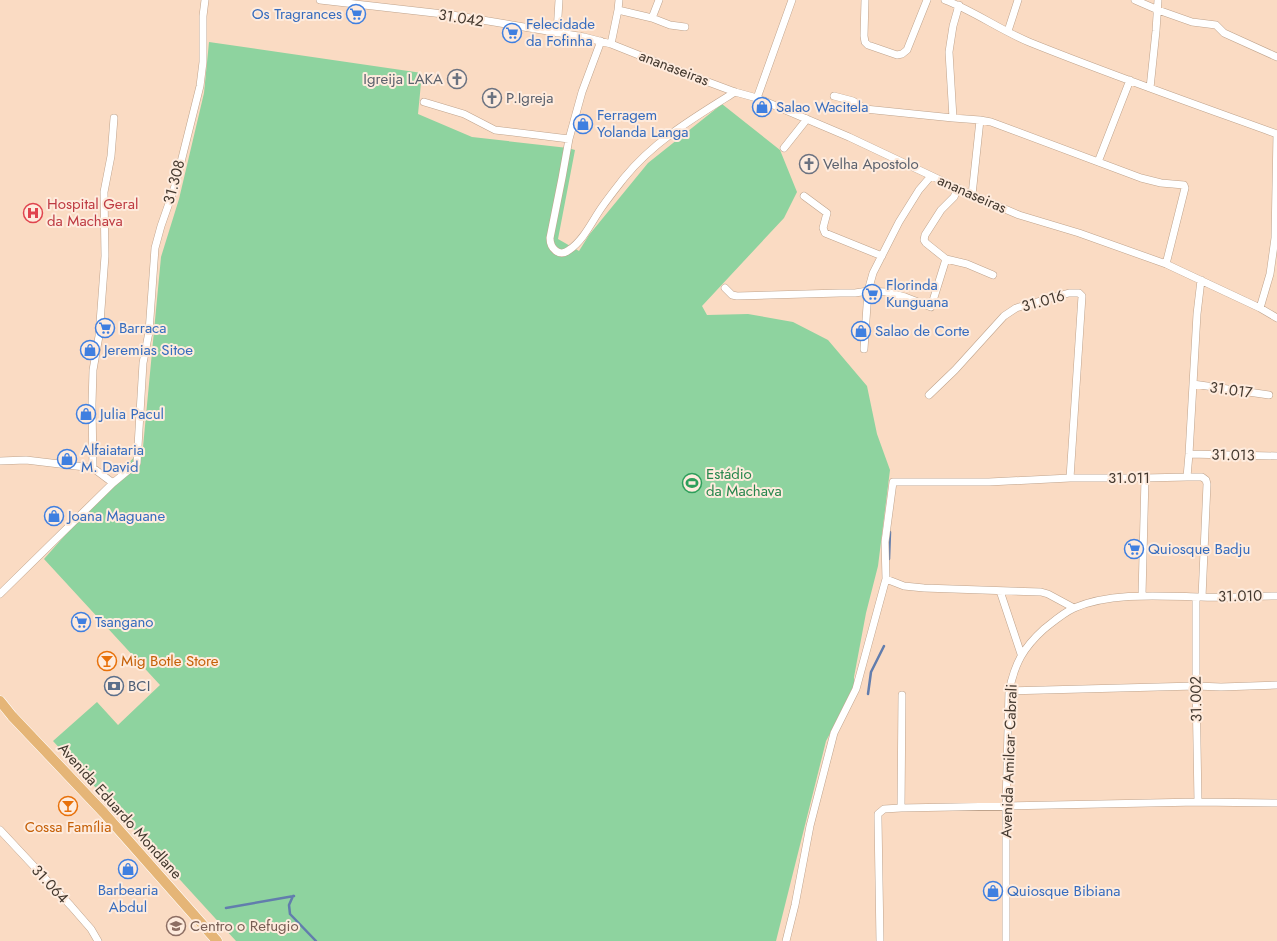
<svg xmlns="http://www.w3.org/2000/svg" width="1277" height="941" viewBox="0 0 1277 941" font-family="Jost,sans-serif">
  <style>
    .green { fill: #8ed39f }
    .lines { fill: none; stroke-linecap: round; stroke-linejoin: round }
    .stream { stroke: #627dad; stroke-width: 2.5 }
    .street-casing { stroke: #bfa38c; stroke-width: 8 }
    .primary-casing { stroke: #fff; stroke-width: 11 }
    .street { stroke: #fff; stroke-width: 7 }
    .primary { stroke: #e5b577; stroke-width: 10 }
    .labels { text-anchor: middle; stroke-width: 4; stroke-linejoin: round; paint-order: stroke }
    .shop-label { font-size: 15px; fill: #366cbe; stroke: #feebdd; text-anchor: start }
    .street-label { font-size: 15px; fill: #43382e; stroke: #feebdd }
    .worship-label { font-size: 15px; fill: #5b616d; stroke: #feebdd; text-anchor: start }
    .health-label { font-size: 15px; fill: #be3a42; stroke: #feebdd; text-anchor: start }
    .leisure-label { font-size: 15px; fill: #27864d; stroke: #feebdd; text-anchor: start }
    .food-label { font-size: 15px; fill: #c56008; stroke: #feebdd; text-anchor: start }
    .service-label { font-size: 15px; fill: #4e5e75; stroke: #feebdd; text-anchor: start }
    .education-label { font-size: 15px; fill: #785e54; stroke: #feebdd; text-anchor: start }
  </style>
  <rect width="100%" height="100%" fill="#fadbc3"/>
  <path class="green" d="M209 42 422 73 418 114 472 137 568 148 575 150 558 239 579 251 589 235 648 163 722 104 780 150 797 192 784 218 702 306 707 315 748 314 793 322 828 340 867 386 877 434 890 470 878 566 866 613 854 677V689L826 741 776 941H236L53 741 97 702 118 725 160 685 44 559 143 447 161 257 179 199 204 93Z"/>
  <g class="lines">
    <path class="stream" d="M889 559 890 532
      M868 694 871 672 884 646
      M293 896 289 905 290 914 316 941
      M226 908 294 896"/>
    <defs>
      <path id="street" d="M320 0 452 15 584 37 611 44 684 73 735 92 757 98 849 137 972 195 1019 215 1079 233 1166 264 1260 308 1277 318
        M865 0 864 36 865 42 868 45 897 55 902 54 907 50 927 0
        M945 0C974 11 1000 30 1029 42 1111 75 1194 104 1277 134
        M1135 0 1158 10 1192 22 1216 25 1224 33 1277 57
        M959 5 953 26 949 52 953 118 980 120 972 195
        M618 10 652 18 659 0
        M652 18 670 25 685 27
        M1008 31 1018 0
        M557 33 559 0
        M601 41 582 92 569 139 562 178 550 238C550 248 559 258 569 250 584 240 592 221 602 207 609 197 617 187 624 178 654 141 695 117 735 92
        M611 44 618 10 619 0
        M1150 88 1156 31 1158 0
        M834 96 853 101 865 109 953 118
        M757 98 792 0
        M424 102 464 114 495 130 569 139
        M980 120 991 122 1141 178 1161 183 1184 185 1185 188 1166 264
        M784 148 807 119
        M1098 162 1130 80
        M804 196 827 213 823 228 825 233 882 256
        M946 259 967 264 993 275
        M725 288 732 295 737 296 840 293H855L868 291 886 292 905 297 931 307 946 259 926 243 924 240 925 235 941 210 954 197 958 188
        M1260 308 1270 274 1275 238 1277 134
        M864 349 868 291 873 273 899 222 919 190 931 176
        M1193 384 1269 395
        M929 395 955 370 1004 316 1016 308 1069 293H1079L1082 296 1070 478
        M1189 454 1277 456
        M0 461 26 460 93 468 113 483
        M93 468 92 404 93 370 99 336 105 256 104 192 111 156 114 118
        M1187 477 1189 454 1197 314 1201 280
        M886 579 904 586 924 588 1041 592 1048 594 1074 608
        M1000 591 1021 654
        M0 594 113 483 137 463 143 363 149 332 155 248 161 226 175 186 200 86 203 62V16L205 0
        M1142 595 1145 478
        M1196 597V686L1198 802
        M1009 691 1196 686 1221 687 1277 685
        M901 808 902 695
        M0 830 71 906 91 929 98 941
        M786 941 795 905 810 826 834 733 856 689 884 586 886 579 885 542 893 482H989L1070 478H1145L1187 477H1202L1206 480 1207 484 1202 597
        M880 941 878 819V814L884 809 901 808 1198 802 1277 803
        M1006 941V806L1009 691C1015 663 1023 648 1044 629 1053 622 1063 613 1074 608 1111 592 1161 596 1201 597 1226 598 1252 596 1277 596"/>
      <path id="primary" d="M0 701 12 716 104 813 217 941"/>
    </defs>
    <use href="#street" class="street-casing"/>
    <use href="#primary" class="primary-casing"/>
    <use href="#street" class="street"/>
    <use href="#primary" class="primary"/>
  </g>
  <defs>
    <symbol id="supermarket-ring" viewBox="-11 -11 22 22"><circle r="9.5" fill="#feebdd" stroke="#3f7fe0" stroke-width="1.5"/><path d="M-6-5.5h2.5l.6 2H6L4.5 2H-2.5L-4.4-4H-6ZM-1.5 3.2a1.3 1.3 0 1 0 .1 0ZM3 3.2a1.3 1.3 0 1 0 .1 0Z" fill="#3f7fe0"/></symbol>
    <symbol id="church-ring" viewBox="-11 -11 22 22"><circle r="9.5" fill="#feebdd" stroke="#6b7280" stroke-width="1.5"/><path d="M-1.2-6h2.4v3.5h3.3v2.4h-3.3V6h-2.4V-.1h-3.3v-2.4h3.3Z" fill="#6b7280"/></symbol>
    <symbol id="shop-ring" viewBox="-11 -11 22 22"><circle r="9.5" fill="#feebdd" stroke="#3f7fe0" stroke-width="1.5"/><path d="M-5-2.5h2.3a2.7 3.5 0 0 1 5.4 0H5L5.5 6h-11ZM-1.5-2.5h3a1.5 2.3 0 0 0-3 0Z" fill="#3f7fe0"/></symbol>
    <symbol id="hospital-ring" viewBox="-11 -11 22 22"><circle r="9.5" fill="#feebdd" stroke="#e0444e" stroke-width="1.5"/><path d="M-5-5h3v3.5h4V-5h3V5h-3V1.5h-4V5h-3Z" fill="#e0444e"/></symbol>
    <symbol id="stadium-ring" viewBox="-11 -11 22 22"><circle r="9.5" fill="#feebdd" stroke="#2e9e5b" stroke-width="1.5"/><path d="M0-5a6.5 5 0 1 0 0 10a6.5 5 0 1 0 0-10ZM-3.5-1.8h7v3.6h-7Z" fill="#2e9e5b"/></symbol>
    <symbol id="bar-ring" viewBox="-11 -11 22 22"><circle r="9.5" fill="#feebdd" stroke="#e8710a" stroke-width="1.5"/><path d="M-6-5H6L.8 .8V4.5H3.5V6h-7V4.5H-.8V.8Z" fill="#e8710a"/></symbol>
    <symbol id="bank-ring" viewBox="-11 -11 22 22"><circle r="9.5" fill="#feebdd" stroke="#5c6f8a" stroke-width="1.5"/><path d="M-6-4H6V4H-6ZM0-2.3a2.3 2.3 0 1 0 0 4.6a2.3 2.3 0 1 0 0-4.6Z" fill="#5c6f8a"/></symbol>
    <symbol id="school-ring" viewBox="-11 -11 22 22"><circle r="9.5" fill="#feebdd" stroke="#8d6e63" stroke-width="1.5"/><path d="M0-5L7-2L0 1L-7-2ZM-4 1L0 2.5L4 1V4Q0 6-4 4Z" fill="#8d6e63"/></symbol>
  </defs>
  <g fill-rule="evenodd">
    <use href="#supermarket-ring" x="345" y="3" width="22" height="22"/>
    <use href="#supermarket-ring" x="501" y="22" width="22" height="22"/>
    <use href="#church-ring" x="446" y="68" width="22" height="22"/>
    <use href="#church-ring" x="481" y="87" width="22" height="22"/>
    <use href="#shop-ring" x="751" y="96" width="22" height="22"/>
    <use href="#shop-ring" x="572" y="113" width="22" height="22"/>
    <use href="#church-ring" x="798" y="153" width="22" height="22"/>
    <use href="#hospital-ring" x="22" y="202" width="22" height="22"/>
    <use href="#supermarket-ring" x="861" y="283" width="22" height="22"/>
    <use href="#supermarket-ring" x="94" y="317" width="22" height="22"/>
    <use href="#shop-ring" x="850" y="320" width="22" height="22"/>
    <use href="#shop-ring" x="79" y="339" width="22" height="22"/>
    <use href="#shop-ring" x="75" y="403" width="22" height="22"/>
    <use href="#shop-ring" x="56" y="448" width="22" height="22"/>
    <use href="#stadium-ring" x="681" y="472" width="22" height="22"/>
    <use href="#shop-ring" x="43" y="505" width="22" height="22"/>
    <use href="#supermarket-ring" x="1123" y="538" width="22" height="22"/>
    <use href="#supermarket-ring" x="70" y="611" width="22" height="22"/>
    <use href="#bar-ring" x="96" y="650" width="22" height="22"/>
    <use href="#bank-ring" x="103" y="675" width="22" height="22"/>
    <use href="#bar-ring" x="57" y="795" width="22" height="22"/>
    <use href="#shop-ring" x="117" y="858" width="22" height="22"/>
    <use href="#shop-ring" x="982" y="880" width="22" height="22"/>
    <use href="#school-ring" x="165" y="915" width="22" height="22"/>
  </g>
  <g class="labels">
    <g class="shop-label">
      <text x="342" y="19" text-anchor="end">Os Tragrances</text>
      <text x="526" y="29">Felecidade<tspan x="526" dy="17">da Fofinha</tspan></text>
      <text x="776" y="112">Salao Wacitela</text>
      <text x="597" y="120">Ferragem<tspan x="597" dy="17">Yolanda Langa</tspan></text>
      <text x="886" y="290">Florinda<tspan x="886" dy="17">Kunguana</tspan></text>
      <text x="119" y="333">Barraca</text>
      <text x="875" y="336">Salao de Corte</text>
      <text x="104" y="355">Jeremias Sitoe</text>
      <text x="100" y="419">Julia Pacul</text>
      <text x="81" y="455">Alfaiataria<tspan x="81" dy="17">M. David</tspan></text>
      <text x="68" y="521">Joana Maguane</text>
      <text x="1148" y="554">Quiosque Badju</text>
      <text x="95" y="627">Tsangano</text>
      <text x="128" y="895" text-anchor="middle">Barbearia<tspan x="128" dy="17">Abdul</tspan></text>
      <text x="1007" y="896">Quiosque Bibiana</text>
    </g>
    <g class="street-label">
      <text transform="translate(461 18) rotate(9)" y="5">31.042</text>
      <text transform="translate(674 68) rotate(21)" y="5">ananaseiras</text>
      <text transform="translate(174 182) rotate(-75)" y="5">31.308</text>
      <text transform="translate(972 194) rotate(24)" y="5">ananaseiras</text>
      <text transform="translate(1043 301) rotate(-16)" y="5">31.016</text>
      <text transform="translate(1231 390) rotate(8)" y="5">31.017</text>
      <text transform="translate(1233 455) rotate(1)" y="5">31.013</text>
      <text x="1129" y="483">31.011</text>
      <text transform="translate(1240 596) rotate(-1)" y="5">31.010</text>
      <text transform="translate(1196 699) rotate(-91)" y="5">31.002</text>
      <text transform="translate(1009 761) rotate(-88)" y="5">Avenida Amilcar Cabrali</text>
      <text transform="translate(120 811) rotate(48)" y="5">Avenida Eduardo Mondlane</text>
      <text transform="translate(50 884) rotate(47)" y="5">31.064</text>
    </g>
    <g class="worship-label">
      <text x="443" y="84" text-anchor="end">Igreija LAKA</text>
      <text x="506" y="103">P.Igreja</text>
      <text x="823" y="169">Velha Apostolo</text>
    </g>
    <g class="health-label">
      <text x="47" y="209">Hospital Geral<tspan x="47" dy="17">da Machava</tspan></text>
    </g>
    <g class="leisure-label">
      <text x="706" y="479">Estádio<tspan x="706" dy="17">da Machava</tspan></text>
    </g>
    <g class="food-label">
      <text x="121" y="666">Mig Botle Store</text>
      <text x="68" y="832" text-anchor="middle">Cossa Família</text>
    </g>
    <g class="service-label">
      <text x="128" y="691">BCI</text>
    </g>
    <g class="education-label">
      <text x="190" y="931">Centro o Refugio</text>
    </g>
  </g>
</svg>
